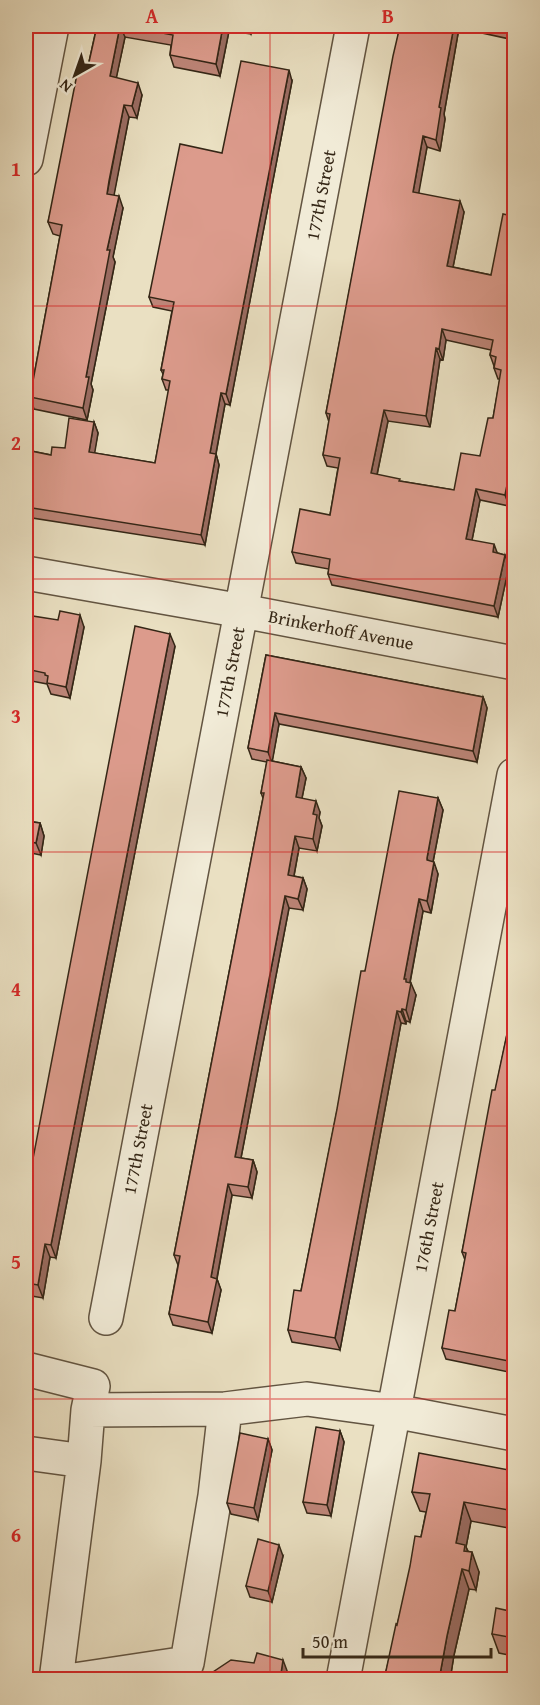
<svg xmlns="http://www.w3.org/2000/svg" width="540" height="1705" viewBox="0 0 540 1705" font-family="'Gentium Book Plus',serif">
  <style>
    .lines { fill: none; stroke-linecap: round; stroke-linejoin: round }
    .minor-casing { stroke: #625441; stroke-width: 36 }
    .minor { stroke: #f1ebd7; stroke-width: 33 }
    .wall { fill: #bd8578; stroke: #342616; stroke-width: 1.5; fill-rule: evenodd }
    .shaded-wall { fill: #9a6c62; stroke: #342616; stroke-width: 1.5 }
    .building { fill: #dc9b8c; stroke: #342616; stroke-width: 1.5; fill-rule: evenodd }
    .grid { fill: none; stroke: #d62828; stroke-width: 1.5; stroke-opacity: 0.55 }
    .labels { text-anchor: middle; stroke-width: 4.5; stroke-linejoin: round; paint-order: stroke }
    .street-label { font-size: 18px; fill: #342616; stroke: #f1ebd7 }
    .neatline { fill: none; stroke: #d62828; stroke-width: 2 }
    .grid-label { font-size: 20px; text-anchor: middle; font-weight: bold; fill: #d62828 }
  </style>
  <rect width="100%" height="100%" fill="#eae0c2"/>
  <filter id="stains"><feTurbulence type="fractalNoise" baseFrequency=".00333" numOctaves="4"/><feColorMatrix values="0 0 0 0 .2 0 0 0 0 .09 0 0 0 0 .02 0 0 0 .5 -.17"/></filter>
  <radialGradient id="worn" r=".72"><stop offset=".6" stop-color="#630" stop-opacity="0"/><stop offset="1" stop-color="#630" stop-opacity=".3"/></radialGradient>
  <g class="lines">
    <defs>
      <path id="minor" d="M26 159 52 26
        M26 573 242 611 514 663
        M106 1318 353 26
        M26 1369 93 1386 88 1410
        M26 1453 84 1461
        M56 1680 84 1461 88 1410 225 1409 307 1399 394 1411 514 1434
        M74 1680 187 1663 215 1496 225 1409
        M343 1680 514 775"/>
    </defs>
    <use href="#minor" class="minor-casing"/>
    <use href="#minor" class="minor"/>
  </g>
  <path class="wall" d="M94 26H253L251 34 229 31 220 76 174 67 170 55 171 45 125 37 116 78 142 95 137 118 129 117 114 193 113 195 123 208 113 257 115 262 91 384 93 390 87 420 34 409 30 397 60 236 53 234 48 222 87 71 96 30Z
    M400 26H514V40L459 28 444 114 445 119 440 151 427 147 418 193 464 212 453 267 491 275 512 216 514 202V480L509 506 480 500 472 540 498 553 505 555 509 566 498 617 332 585 328 574 329 569 296 563 292 552 330 515 338 468 327 466 323 455 329 422 326 413ZM446 340 491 350 490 355 494 366V368L498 379H500L493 418 480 456 454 490 400 481 377 475 388 421 430 427 440 359 443 360Z
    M292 81 230 405 225 404 216 454 219 465 205 545 26 517V450L51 455 65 448 94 422 98 433 94 453 155 463 169 390H166L162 379 163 374 161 370 172 311 153 307 149 297 222 153Z
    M26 615 84 627 70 698 51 694 47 684 26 680Z
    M175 646 56 1258 50 1257 43 1298 26 1295V1195Z
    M266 655 483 697 487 708 477 762 279 724 272 761 301 767 306 778 302 798 320 812 319 818 322 826 317 851 299 848 294 876 303 878 307 889 303 910 289 908 241 1158 253 1160 257 1172 252 1198 232 1195 217 1279 221 1290 212 1333 173 1325 169 1314 178 1265 174 1255 263 798 261 793 267 762 252 759 248 748Z
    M438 798 443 810 433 862 438 874 431 913 423 911 410 983 416 995 410 1022 406 1021V1024L401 1023 340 1350 292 1342 288 1330 301 1291 365 971Z
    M26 817 27 821 40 823 44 836 41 855 26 852Z
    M514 1001V1373L446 1359 442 1348 455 1311 465 1260 462 1252Z
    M340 1431 344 1442 331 1516 307 1513 303 1502Z
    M268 1439 272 1450 258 1520 231 1514 227 1503Z
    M514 1471V1529L471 1521 466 1547 479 1572 476 1590 469 1589 454 1655 450 1680H384L397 1625 421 1537 426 1512 420 1511 412 1492Z
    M283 1556 272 1602 250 1597 246 1586Z
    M514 1612V1656L499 1653 492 1634Z"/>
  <path class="shaded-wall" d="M120 26 125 37 114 89 110 76Z
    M223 26H227L229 31 220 76 216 64Z
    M248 26H253L251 34Z
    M454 26H459V28L444 114 445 119 440 151 436 140 439 107Z
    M289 70 292 81 230 405 226 394Z
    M138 83 142 95 137 118 132 106Z
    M124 105 129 117 112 206 107 194Z
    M423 136 427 147 417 203 413 192Z
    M119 196 123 208 113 257 115 262 91 384 93 390 87 420 83 408 86 377 107 250Z
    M460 201 464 212 451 277 447 266Z
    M442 329 446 340 443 360 439 349Z
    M436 348 440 359 430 427 426 416Z
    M221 393 225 404 214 464 210 453Z
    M384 410 388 421 375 484 371 473Z
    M94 422 98 433 93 463 89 452Z
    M514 450V480L509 506 505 495Z
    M216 454 219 465 205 545 201 535Z
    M476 489 480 500 470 550 466 539Z
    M494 544 498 555 493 552Z
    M505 555 509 566 498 617 494 606Z
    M80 615 84 627 70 698 66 687Z
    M170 634 175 646 56 1258 51 1245Z
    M483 697 487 708 477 762 473 751Z
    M275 713 279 724 272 763 268 752Z
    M301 767 306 778 300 808 296 797Z
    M438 798 443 810 431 872 427 858Z
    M316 801 320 812 319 818 322 826 317 851 313 839V814Z
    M40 823 44 836 41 855 36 843Z
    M295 836 299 848 292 886 288 875Z
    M434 862 438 874 431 913 427 901Z
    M303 878 307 889 303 910 298 899Z
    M285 896 289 908 239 1168 235 1157Z
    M419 899 423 911 409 987 411 983 416 995 410 1022 406 1010 404 979Z
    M402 1009 406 1021V1024L401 1012Z
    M397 1011 401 1023 340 1350 335 1338Z
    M253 1160 257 1172 252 1198 248 1187Z
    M228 1184 232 1195 216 1283 217 1279 221 1290 212 1333 208 1322 211 1277Z
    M45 1244 50 1257 43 1298 38 1285Z
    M340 1431 344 1442 331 1516 327 1505Z
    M268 1439 272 1450 258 1520 254 1508Z
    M464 1502 471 1521 466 1547 471 1560 472 1552 479 1572 476 1590 469 1571 456 1543Z
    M279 1545 283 1556 272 1602 268 1591Z
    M462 1569 469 1589 454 1655 450 1680H439L447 1636Z
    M283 1660 289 1676 288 1680H280Z"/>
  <path class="building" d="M97 26H120L110 76 138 83 132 106 124 105 109 181 107 194 119 196 107 250H110L86 377H89L83 408 30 397 62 225 48 222 78 69 87 71Z
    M125 26H223L216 64 170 55 173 35Z
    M400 26H454L439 107 441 108 436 140 423 136 413 192 460 201 447 266 491 275 503 214 512 216 514 202V450L505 495 476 489 466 539 494 544 493 552 505 555 494 606 328 574 330 559 292 552 300 509 330 515 340 458 323 455 330 414 326 413 393 56ZM442 329 493 340 490 355 496 357 494 368 501 370 493 418H488L480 456 461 453 454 490 399 481 400 479 371 473 384 410 426 416 436 348 439 349Z
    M496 26H514V29Z
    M241 61 289 70 226 394 221 393 210 453 216 454 201 535 26 507V450L51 455 52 447 65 448 69 418 94 422 89 452 155 463 170 381 162 379 164 370H161L174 302 149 297 180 144 222 153Z
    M60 611 80 615 66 687 47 683 48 676 45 675V673L26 669V615L58 620Z
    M135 626 170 634 51 1245 45 1244 38 1285 26 1283V1195Z
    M266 655 483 697 473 751 275 713 268 752 248 748Z
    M267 760 301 767 296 797 316 801 313 814 317 815 313 839 295 836 288 875 303 878 298 899 285 896 235 1157 253 1160 248 1187 228 1184 211 1277 217 1279 208 1322 169 1314 180 1256 174 1255 264 793H261Z
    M399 791 438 798 427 858V860L434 862 427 901 419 899 404 979H406V982L411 983 406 1010 402 1009 401 1012 397 1011 335 1338 288 1330 294 1290 301 1291 337 1109 361 971H365Z
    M26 821 40 823 36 843 26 841Z
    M514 1001V1362L442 1348 449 1310 455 1311 466 1253 462 1252 492 1090H495Z
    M316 1427 340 1431 327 1505 303 1502Z
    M240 1433 268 1439 254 1508 227 1503Z
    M419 1453 514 1471V1511L464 1502 456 1543 465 1545 464 1551 472 1552 469 1571 462 1569 447 1636 439 1680H384L396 1624 397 1625 410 1566 415 1536 421 1537 430 1494 412 1492Z
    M258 1539 279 1545 268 1591 246 1586Z
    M496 1608 514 1612V1638L492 1634Z
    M257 1653 283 1660 280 1680H206L207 1676 231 1660 254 1663Z"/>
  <path class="grid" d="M270 26V1680M26 306H514M26 579H514M26 852H514M26 1126H514M26 1399H514"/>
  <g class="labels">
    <g class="street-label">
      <text transform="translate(321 195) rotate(-79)" y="6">177th Street</text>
      <text transform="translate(341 630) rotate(11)" y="6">Brinkerhoff Avenue</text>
      <text transform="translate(230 672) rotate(-79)" y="6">177th Street</text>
      <text transform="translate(138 1149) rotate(-79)" y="6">177th Street</text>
      <text transform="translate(429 1227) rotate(-79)" y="6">176th Street</text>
    </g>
  </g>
  <rect width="540" height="1705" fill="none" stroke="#eae0c2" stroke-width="66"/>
  <g transform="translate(75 75) rotate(220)" stroke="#f1ebd7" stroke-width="4.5" paint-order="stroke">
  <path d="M0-4.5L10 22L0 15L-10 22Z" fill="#342616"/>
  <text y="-9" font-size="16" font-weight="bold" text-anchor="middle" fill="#342616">N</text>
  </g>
  <path d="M303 1648v9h188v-9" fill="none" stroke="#342616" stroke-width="3"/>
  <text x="312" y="1648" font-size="18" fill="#342616" stroke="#f1ebd7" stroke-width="4.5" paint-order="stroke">50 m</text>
  <rect x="33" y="33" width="474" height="1639" class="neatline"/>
  <g class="grid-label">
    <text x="152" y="23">A</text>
    <text x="388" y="23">B</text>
    <text x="16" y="176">1</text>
    <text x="16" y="450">2</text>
    <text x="16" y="723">3</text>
    <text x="16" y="996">4</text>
    <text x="16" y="1269">5</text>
    <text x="16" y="1542">6</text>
  </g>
  <rect width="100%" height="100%" filter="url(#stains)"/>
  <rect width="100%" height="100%" fill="url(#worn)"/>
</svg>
